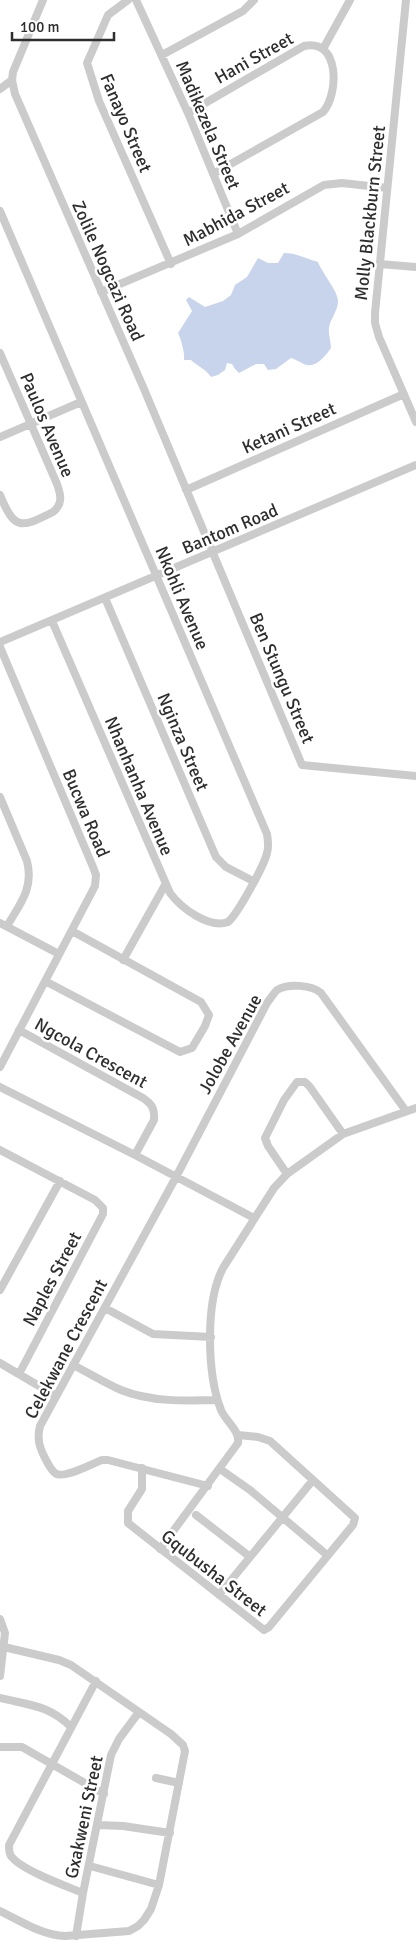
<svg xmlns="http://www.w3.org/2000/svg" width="416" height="1946" viewBox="0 0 416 1946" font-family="Signika,sans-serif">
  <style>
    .water { fill: #c7d4ec }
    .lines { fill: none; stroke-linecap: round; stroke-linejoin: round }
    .minor { stroke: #cbcbcb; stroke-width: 8 }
    .labels { text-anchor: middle; stroke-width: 5; stroke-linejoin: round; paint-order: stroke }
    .street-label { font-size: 18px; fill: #2e2e2e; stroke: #fff }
  </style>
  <rect width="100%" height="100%" fill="#fff"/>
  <path class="water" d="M284 253C297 253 306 259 318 262 322 273 338 291 338 301 338 311 330 319 329 328 328 334 331 342 331 348 326 355 317 367 307 365 302 364 296 359 291 358L276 369 268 370 264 364H256L239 373 235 369 232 364 227 363 225 370 218 375 211 377C206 369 197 366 191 360H184C185 353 181 339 178 333L192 311 186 300 189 297 205 307 223 301 231 295 235 285 247 277 258 258 268 263H278Z"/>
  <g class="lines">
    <path class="minor" d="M43 0 13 72 12 80 15 94 144 389 302 765 416 776
      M128 0 108 15 87 63 99 101 171 264
      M136 0 188 113 238 234
      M406 0 375 313V323L379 337 416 422
      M323 49 350 0
      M162 55 243 11 254 0
      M0 89 12 80
      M188 113 304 46C340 38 339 94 323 112L213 174
      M0 211 267 834C268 840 269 847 267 853 264 866 237 915 228 922 209 929 181 908 170 893L52 621
      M380 264 416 267
      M101 292 238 234 324 185 342 183 387 188
      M0 353 57 484C61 495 63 504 53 512 21 528 15 531 0 495
      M0 437 81 402
      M186 490 404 394
      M105 598 216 857 226 867 253 881
      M0 642 416 465
      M0 647 93 867 96 875 95 886 0 1067
      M0 797 27 861C34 888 20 904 7 926
      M0 923 59 954
      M123 960 165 885
      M45 981 180 1052 192 1048 205 1026 209 1015 201 1002 72 931
      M19 1030 143 1098C152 1104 155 1109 154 1120L135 1155
      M0 1087 135 1155 254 1218
      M0 1150 95 1200 103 1208V1214L19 1374
      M287 1174 268 1146 265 1138 284 1100 297 1082H305L310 1087 343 1134
      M0 1290 60 1181
      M105 1308 153 1334 211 1337
      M0 1363 56 1396
      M73 1365C89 1373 105 1383 121 1390 150 1402 186 1401 217 1400
      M142 1468V1489L128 1511V1523L264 1630 269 1627 353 1525 355 1518 270 1441 258 1437 238 1435
      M220 1469 250 1490 327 1555
      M208 1486 108 1460H102C93 1463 63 1480 55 1473 50 1469 47 1462 44 1456 39 1446 37 1438 40 1426L176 1177 267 1003C270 999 274 993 277 990 288 983 312 985 321 993L406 1111
      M196 1515 249 1556
      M160 1549 238 1443C240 1430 226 1422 221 1410 207 1374 205 1302 223 1268L274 1188 287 1174 343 1134 416 1108
      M219 1595 313 1480
      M0 1619 5 1633 0 1676
      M0 1698C29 1705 49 1705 71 1727
      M0 1747H22L104 1794
      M156 1778 179 1783
      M98 1825 123 1826 170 1833
      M90 1866 159 1885
      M83 1893C66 1886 21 1870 11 1856 9 1853 9 1849 9 1845L96 1681
      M0 1911C21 1921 41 1935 65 1936L129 1931 138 1926 144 1920 151 1909 159 1885 185 1751 183 1745 171 1734 71 1665 59 1660 4 1647
      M76 1936 83 1893 111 1755 119 1739 139 1712"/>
  </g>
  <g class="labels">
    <g class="street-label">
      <text transform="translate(254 58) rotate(-29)" y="6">Hani Street</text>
      <text transform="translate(126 123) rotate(67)" y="6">Fanayo Street</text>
      <text transform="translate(208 125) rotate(67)" y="6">Madikezela Street</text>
      <text transform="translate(370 213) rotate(-84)" y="6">Molly Blackburn Street</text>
      <text transform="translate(236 214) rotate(-28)" y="6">Mabhida Street</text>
      <text transform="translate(108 271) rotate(66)" y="6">Zolile Nogcazi Road</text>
      <text transform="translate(47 425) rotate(67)" y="6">Paulos Avenue</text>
      <text transform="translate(289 428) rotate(-24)" y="6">Ketani Street</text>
      <text transform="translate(230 529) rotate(-23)" y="6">Bantom Road</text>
      <text transform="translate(182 598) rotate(67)" y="6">Nkohli Avenue</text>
      <text transform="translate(282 678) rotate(67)" y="6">Ben Stungu Street</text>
      <text transform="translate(183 742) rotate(67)" y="6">Nginza Street</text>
      <text transform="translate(139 786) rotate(67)" y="6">Nhanhanha Avenue</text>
      <text transform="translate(86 813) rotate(67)" y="6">Bucwa Road</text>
      <text transform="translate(230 1044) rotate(-61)" y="6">Jolobe Avenue</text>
      <text transform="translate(91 1053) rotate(29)" y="6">Ngcola Crescent</text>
      <text transform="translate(52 1279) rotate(-62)" y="6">Naples Street</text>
      <text transform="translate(66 1349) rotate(-62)" y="6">Celekwane Crescent</text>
      <text transform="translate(214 1573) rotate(38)" y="6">Gqubusha Street</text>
      <text transform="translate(84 1817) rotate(-78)" y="6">Gxakweni Street</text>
    </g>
  </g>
  <path d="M12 32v8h102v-8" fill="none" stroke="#2e2e2e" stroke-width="2.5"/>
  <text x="20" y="32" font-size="15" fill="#2e2e2e" stroke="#ffffff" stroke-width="4" paint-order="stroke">100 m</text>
</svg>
